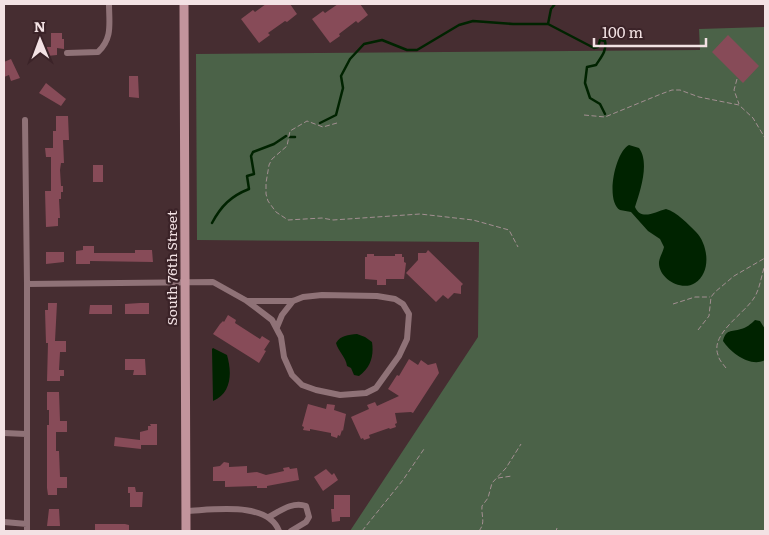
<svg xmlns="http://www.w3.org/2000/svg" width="769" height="535" viewBox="0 0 769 535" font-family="Literata,serif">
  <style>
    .green { fill: #4b6248 }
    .water { fill: #002300 }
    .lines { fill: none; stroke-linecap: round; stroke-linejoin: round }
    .stream { stroke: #002300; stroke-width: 2.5 }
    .building { fill: #874b58 }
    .path { stroke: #a38f92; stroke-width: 1; stroke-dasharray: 5 2.5; stroke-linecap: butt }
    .street { stroke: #8f7277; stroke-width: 6 }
    .secondary { stroke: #c2949c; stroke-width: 9 }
    .labels { text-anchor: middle; stroke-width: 4.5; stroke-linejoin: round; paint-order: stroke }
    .street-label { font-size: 14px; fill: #f3e2e4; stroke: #3b2328 }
  </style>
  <rect width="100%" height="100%" fill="#462d31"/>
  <path class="green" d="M765 17V531H350L478 337 479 242 197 240 196 54 700 50 699 29 765 27Z"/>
  <path class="water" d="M629 145 639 148C650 163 640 191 635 207 641 221 655 212 666 209 677 212 688 224 696 232 708 244 712 272 695 283 681 292 658 278 659 262 660 256 663 252 664 247L660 239 648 231 631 212 620 210C605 201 615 152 629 145Z
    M755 320 760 321 765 329V360C751 368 731 353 723 341 726 329 731 332 741 329 746 328 751 324 755 320Z
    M357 334 365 337 372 342C374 356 371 367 359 376L354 375 351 368 347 366C346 357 338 351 336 343 341 335 348 335 357 334Z
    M213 348 227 355C232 372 232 393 213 401L212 349Z"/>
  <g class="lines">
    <path class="stream" d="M555 4 551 9 548 24 594 48 598 47 600 40 605 41C607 51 601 57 596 65L587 67 585 83 590 98 600 104 605 114
      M320 123 336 115 343 88 341 76 350 59 364 44 382 40 407 50H417L459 25 473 21 513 24H548
      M290 137H295
      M212 223C221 206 231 196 249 189L247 176 254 174 251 156 253 152 274 144 286 136"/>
  </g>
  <path class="building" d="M266 4H290L297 14 287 22 285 21 268 33 270 35 259 43 241 19 253 10 255 12Z
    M338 4H360L368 15 358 23 356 21 339 34 340 36 330 43 312 19 323 11 325 13Z
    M51 33H62V39H64V49L57 48V55L47 56V47H51Z
    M728 35 759 66 743 83 712 52Z
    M11 59 20 78 11 81 9 75 4 77V62Z
    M129 76H138L139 98 129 97Z
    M46 83 66 99 61 106 39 93Z
    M56 116H68L69 140H63L64 163H61L60 170 61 186H63V192H61V199H59L60 218H58V226L46 227 45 191H51V157H46L45 148H53V131H56Z
    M93 165H103V182H93Z
    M83 246H94V253H135V250H152L153 262 90 261V264H76V251L83 250Z
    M428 250 463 284 461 286V294L454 293 448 299 443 295 436 302 406 273 418 260V253H426Z
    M46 252H64V262L46 264Z
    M367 254H374V256H395V254H402V257H404V262L406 263 404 279H386V285H377V280L365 279V257H367Z
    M48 303H57L55 341H66V352H60L59 370H64V376H60V381H47L48 343H46L45 310H48Z
    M140 303H149V314H125V304Z
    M90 305H112V314H89Z
    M228 315 236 320 235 323 260 339 262 336 270 341 264 350 266 351 259 363 213 334 220 324 223 321 224 322Z
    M125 359H145L146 375H133L134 370H125Z
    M409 359 418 365 421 360 428 365 436 363 439 373 413 413 411 412 395 413 397 423 395 424 396 427 390 429 389 428 369 435 370 438 364 440 363 438 361 439 351 417 369 409 367 405 375 402 377 406 399 396 388 389 397 375 399 376Z
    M47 392H59L60 421H67V432H56V451H59L60 477H67V488H57V495H48L47 488V425H49V410H47Z
    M308 404 326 409 327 404 335 405 334 410 346 414 343 431 342 430 340 436 338 435 337 438 331 436V433L310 429V431L303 430 304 427 302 426Z
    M150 424H157V445H141V449L114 446 115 437 140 440V432L148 430V426H151Z
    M224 462 229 463V467L247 466V473L257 472 266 475 284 471 283 468 289 467 290 469 297 468 299 480 267 486V488H257V486L225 487V481H213V467L220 466Z
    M326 469 332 475 334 473 338 480 323 491 314 477Z
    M128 487H135L136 492H143L142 507H130V493H128Z
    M334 495H350V517H340V521L332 522 331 509H334Z
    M49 509H59L60 526H47Z
    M95 524H125L129 525V531H95Z"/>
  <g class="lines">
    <path class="path" d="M737 79 734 90 739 104
      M584 115 605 117 661 94 672 90H680L699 97 739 105 753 118 765 138
      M337 123 323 127 307 121 290 131 287 146 272 159 269 165 266 183V194L268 201 276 212 288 220 322 218 333 220 420 214 473 220 509 230 518 247
      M673 304 695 297H710
      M698 330 709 316 711 297 715 292 734 276 765 258
      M726 368C723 364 719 360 718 355 710 334 744 314 754 298 760 289 761 276 765 265
      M498 478 512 476
      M362 531 403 480 424 449
      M479 531C486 522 481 516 482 506L488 498 492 483 506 468 521 444
      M556 531 557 528"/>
    <path class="street" d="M67 53 98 52C113 38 109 23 109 4
      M25 120 27 284V531
      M27 284 213 282 247 301 272 320 281 337 284 357 292 375 302 385 316 390 340 395 366 393 376 388 399 356 407 339 409 314 403 304 395 299 377 296 322 295 303 297 293 301H247
      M277 327 282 315 293 301
      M4 433 26 434
      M186 511C213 510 268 501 279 531
      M269 517C280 511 293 501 306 506L309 517 306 522 291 531
      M4 522 27 524"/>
    <path class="secondary" d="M184 4 186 531"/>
  </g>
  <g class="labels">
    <g class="street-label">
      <text transform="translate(172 268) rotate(-90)" y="5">South 76th Street</text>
    </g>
  </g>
  <rect width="769" height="535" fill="none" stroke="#f3e2e4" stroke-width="10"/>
  <g transform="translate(40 40) rotate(359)" stroke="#3b2328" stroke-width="4" paint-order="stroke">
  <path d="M0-4L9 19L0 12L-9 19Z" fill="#f3e2e4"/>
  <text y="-8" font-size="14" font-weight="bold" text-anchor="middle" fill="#f3e2e4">N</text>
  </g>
  <path d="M594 38v8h112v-8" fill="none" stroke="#f3e2e4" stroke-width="2.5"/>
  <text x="602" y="38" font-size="15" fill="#f3e2e4" stroke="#3b2328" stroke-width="4" paint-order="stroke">100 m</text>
</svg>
